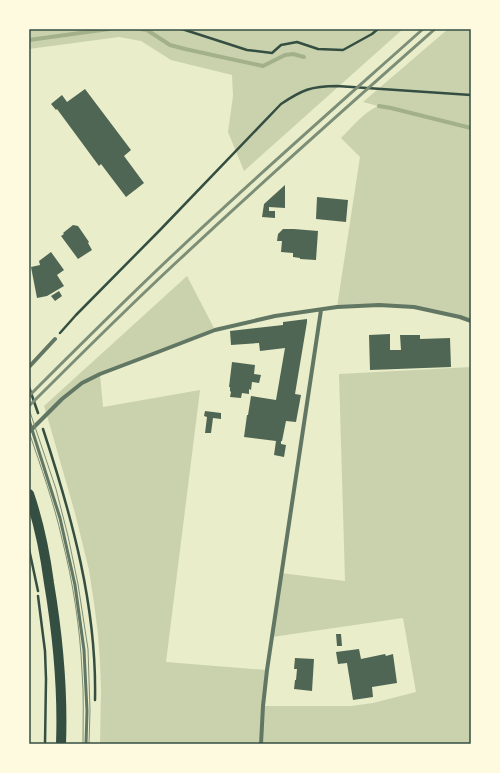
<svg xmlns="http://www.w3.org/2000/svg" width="500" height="773" viewBox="0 0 500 773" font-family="'Work Sans',sans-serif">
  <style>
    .green { fill: #cad2ad }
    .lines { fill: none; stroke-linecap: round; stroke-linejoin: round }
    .stream { stroke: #a3b18a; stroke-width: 4 }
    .building { fill: #4f6655 }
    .path { stroke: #344e41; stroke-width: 2.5 }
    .service { stroke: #617663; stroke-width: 3 }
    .minor { stroke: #617663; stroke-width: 4 }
    .primary { stroke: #344e41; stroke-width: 10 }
    .tram { stroke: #7c8e77; stroke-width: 1 }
    .rail { stroke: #7c8e77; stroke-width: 3 }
    .neatline { fill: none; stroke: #344e41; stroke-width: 1.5 }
  </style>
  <rect width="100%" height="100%" fill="#e9edc9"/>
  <path class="green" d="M29 29H403L244 171 228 132 233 96 232 75 171 60 141 41 119 37 29 49Z
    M448 29H471V321L414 307 379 305 337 307 360 157 341 138C353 126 363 113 378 106L363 102Z
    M187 276 215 330 100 374 103 407 200 390 166 662 267 670 263 706H351L373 703 416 692 403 618 272 637 281 573 345 581 339 374 471 367V744H100L101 690 100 662 98 634 94 603 89 570 75 513 48 419 44 406Z"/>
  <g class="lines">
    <path class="stream" d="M141 29 147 30 170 45 185 49 263 66 285 55 293 54 304 57
      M29 40 109 29
      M379 106 391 108 471 128"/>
  </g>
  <path class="building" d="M85 89 131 150 124 156 144 183 126 197 101 164 99 166 57 109 56 110 51 104 62 95 67 102Z
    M285 185V208L269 207V211H275V218L262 217 264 204Z
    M317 197 348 200 346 222 316 219Z
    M73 225 78 226 89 242 88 243 92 250 78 259 61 236 64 234 63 233Z
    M283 229H294L318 231 316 260 300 259V258L293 257V253L281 252 282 241H277L278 234Z
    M51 252 64 270 57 275 64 286 47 296 37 298 31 267 40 265 39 261Z
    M59 291 62 296 55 301 51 296Z
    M307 319V322L295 394 301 395 296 422 286 421 282 441H281V444L286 445 284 457 274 455 276 441 244 437 247 415H248L251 396 276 400 285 348 260 351 259 343 231 345 230 331 283 325V322Z
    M390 334V350H401L400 335H420V339L450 338 451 367 370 370 369 335Z
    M232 362 255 365 254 374 261 375 259 383 252 382 251 390 249 389V394L242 393 241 398 230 397 231 392 230 391V387H229Z
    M205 411 221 413V419L213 418 211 433H205L207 417 204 416Z
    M336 634H341L342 646H337Z
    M359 649 361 659 385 654 386 656 393 654 397 683 372 687 373 697 353 700 347 663 338 664 336 652Z
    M295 658 314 659 312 691 294 689 295 680H296L297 669H294Z"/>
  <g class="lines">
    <path class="path" d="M182 29 247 50 272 53 281 45 297 42 318 49 343 50 372 34 378 29
      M60 333 76 315 160 230 281 104C302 90 311 86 337 86L471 95
      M29 387 38 413
      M43 429C72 517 97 607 95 700
      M29 549 38 591
      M38 596 45 651 46 679 45 744"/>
    <path class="service" d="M29 420 60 518 75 585 84 650 87 711 86 744"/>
    <path class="minor" d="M29 367 55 339
      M29 432 62 399 82 383 100 374 158 352 215 330 275 316 337 307 379 305 414 307 460 317 471 321
      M261 744 263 706 267 670 321 310"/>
    <path class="primary" d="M29 494C39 523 45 553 49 583 58 637 63 690 61 744"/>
    <path class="tram" d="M29 409 56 489 68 536 78 584 88 649 90 710 89 744
      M29 432C41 467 54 503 62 539 73 582 80 627 82 671 84 695 83 720 83 744"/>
    <path class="rail" d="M29 396C77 348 125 300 174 254 255 177 340 103 423 29
      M29 406C79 356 129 306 181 258 264 180 349 105 435 29"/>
  </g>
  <rect width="500" height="773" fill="none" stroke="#fefae0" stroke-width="60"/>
  <rect x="30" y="30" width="440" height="713" class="neatline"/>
</svg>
